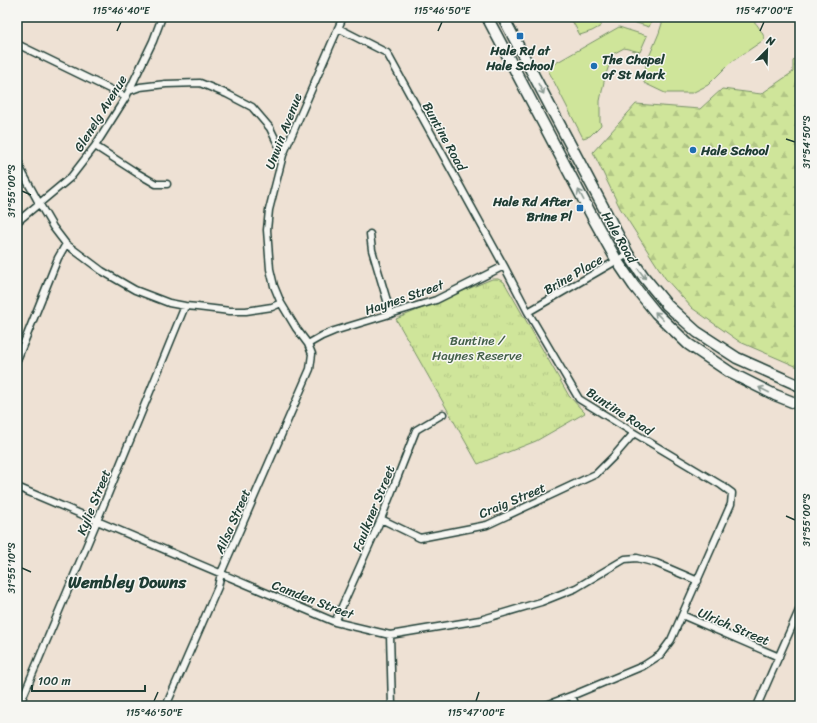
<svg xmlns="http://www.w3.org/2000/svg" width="817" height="723" viewBox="0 0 817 723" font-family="Sriracha,sans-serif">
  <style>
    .grass { fill: #cfe59a; stroke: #779167 }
    .forest { fill: url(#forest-firs); stroke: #779167 }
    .park { fill: url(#park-tufts); stroke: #779167 }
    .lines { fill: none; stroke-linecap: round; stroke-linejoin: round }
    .street-casing { stroke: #1f3d34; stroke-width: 9 }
    .primary-casing { stroke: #1f3d34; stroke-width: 13 }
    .street { stroke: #f6f6f2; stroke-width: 6 }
    .primary { stroke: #f6f6f2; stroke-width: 10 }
    .oneway { stroke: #8a9a93 }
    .ticks { fill: none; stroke: #1f3d34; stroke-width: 1.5 }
    .poi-dot { fill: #1f6fb2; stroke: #f6f6f2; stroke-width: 1.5 }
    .labels { text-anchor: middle; stroke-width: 3; stroke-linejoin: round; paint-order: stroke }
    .poi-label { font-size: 13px; font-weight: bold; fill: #1f3d34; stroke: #f6f6f2; text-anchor: start }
    .street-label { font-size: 13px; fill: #1f3d34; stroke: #f6f6f2 }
    .park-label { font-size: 13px; fill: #425f48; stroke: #f6f6f2 }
    .district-label { font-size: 17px; font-weight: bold; fill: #1f3d34; stroke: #f6f6f2 }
    .neatline { fill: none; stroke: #1f3d34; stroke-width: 1.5 }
    .ticks-label { font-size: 10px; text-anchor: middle; fill: #1f3d34 }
  </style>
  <defs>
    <pattern id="forest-firs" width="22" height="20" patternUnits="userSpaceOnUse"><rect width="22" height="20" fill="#cfe59a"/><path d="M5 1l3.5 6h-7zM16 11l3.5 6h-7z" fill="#b1c585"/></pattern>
    <pattern id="park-tufts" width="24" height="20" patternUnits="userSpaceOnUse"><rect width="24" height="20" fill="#cfe59a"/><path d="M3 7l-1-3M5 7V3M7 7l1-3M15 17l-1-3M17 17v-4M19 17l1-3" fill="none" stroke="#b1c585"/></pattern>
  </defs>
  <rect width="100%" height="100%" fill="#eee1d4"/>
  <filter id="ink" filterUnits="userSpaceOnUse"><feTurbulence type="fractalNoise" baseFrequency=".025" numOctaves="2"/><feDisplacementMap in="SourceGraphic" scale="8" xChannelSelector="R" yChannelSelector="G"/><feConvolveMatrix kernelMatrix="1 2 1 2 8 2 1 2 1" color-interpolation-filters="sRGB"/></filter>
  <g filter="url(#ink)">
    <path class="grass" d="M570 17H598L601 20V26L592 31 580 35Z
      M623 17H653L649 27 627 20Z
      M664 17H749C757 23 761 30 765 39L730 63 708 85 692 93H665L644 83 646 64 659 33Z
      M619 27 647 36 640 52 624 48 613 54 605 77 600 101V122L601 125 590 136 583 138 547 68Z"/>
    <path class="forest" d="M800 55V368L740 342 692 308 665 278 620 208 593 152 636 104 700 109 722 89 761 94 793 72V61Z"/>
    <path class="park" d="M492 279H498L504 282 569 396 585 413 536 441 478 464 396 319Z"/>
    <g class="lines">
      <defs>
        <path id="street" d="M338 28 387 53 504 266 528 312 579 399 634 433 721 485 732 493 731 504 671 640 660 655 643 666 576 694 544 706
          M17 44 126 97
          M129 91 140 87 166 84 200 83 227 94 252 107 270 128 283 155
          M95 146 137 173 156 184H167
          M17 156 21 170 39 203 53 227 66 244 102 271 135 290 169 303 185 306 197 307 230 311H246L272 307 281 303
          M17 222 71 177 95 146 126 97 153 41 162 17
          M370 234 372 250 391 314
          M528 312 628 254
          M308 344 322 336 334 331 436 300 504 266
          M17 360 58 258 66 244
          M17 487 335 622 390 635 480 620 541 602 576 588 625 559 637 558 656 563 698 581
          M381 519 420 538 487 525 596 474 615 455 634 433
          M682 615 779 657
          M335 622 381 519 416 430 443 414
          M390 635 392 706
          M572 696 576 706
          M19 706 97 521 185 306
          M166 706 218 587 221 573 310 369 312 354 308 344 296 328 281 303 274 286 270 269 267 230 269 210 283 155 343 17
          M757 706 800 608"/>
        <path id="primary" d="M487 17 593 218 617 261 634 286 656 313 688 344 731 373 775 395 800 405
          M503 17 628 254 644 277 667 305 697 332 737 358 800 386"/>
      </defs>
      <use href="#street" class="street-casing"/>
      <use href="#primary" class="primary-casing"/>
      <use href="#street" class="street"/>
      <use href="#primary" class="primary"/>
    </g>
    <defs><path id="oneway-shaft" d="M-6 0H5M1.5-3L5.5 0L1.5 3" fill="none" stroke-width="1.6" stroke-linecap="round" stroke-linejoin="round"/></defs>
    <g class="oneway">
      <use href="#oneway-shaft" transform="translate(541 89) rotate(62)"/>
      <use href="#oneway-shaft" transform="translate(581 195) rotate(-118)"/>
      <use href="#oneway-shaft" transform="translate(642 274) rotate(53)"/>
      <use href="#oneway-shaft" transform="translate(659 316) rotate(-134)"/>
      <use href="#oneway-shaft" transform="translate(764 390) rotate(-153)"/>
    </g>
  </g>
  <path class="ticks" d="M117 31 121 22M438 31 442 22M760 31 764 22M786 139 795 142M22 191 31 195M786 516 795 520M22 568 31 572M154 701 158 692M476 701 479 692"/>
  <g class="poi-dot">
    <rect x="516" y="32" width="8" height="8" rx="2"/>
    <circle cx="594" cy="66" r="4"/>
    <circle cx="693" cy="150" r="4"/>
    <rect x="576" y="204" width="8" height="8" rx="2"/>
  </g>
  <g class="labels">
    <g class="poi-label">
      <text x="520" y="55" text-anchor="middle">Hale Rd at<tspan x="520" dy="15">Hale School</tspan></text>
      <text x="602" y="64">The Chapel<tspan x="602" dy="15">of St Mark</tspan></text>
      <text x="701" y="155">Hale School</text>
      <text x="572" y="206" text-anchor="end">Hale Rd After<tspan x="572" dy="15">Brine Pl</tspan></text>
    </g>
    <g class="street-label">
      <text transform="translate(100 113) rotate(-58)" y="5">Glenelg Avenue</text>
      <text transform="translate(283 131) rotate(-69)" y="5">Unwin Avenue</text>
      <text transform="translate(445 136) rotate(61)" y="5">Buntine Road</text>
      <text transform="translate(620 237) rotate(60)" y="5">Hale Road</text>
      <text transform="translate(573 274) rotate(-30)" y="5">Brine Place</text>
      <text transform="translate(404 297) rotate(-19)" y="5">Haynes Street</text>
      <text transform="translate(620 411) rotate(33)" y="5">Buntine Road</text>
      <text transform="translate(512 500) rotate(-23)" y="5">Craig Street</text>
      <text transform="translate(93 502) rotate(-68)" y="5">Kylie Street</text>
      <text transform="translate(373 508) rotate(-68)" y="5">Faulkner Street</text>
      <text transform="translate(232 521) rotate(-66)" y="5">Ailsa Street</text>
      <text transform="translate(313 599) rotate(21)" y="5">Camden Street</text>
      <text transform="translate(734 626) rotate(23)" y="5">Ulrich Street</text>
    </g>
    <g class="park-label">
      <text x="477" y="345">Buntine /<tspan x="477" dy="15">Haynes Reserve</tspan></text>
    </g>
    <g class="district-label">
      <text x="127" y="588">Wembley Downs</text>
    </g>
  </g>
  <rect width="817" height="723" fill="none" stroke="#f6f6f2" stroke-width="44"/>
  <g transform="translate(767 50) rotate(23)" stroke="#f6f6f2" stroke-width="3" paint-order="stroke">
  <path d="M0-3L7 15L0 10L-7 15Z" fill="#1f3d34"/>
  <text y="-6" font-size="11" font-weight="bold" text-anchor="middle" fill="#1f3d34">N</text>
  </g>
  <path d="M32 685v6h113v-6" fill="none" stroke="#1f3d34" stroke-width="2"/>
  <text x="38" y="685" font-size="12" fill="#1f3d34" stroke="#f6f6f2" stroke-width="3" paint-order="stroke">100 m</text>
  <rect x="22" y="22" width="773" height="679" class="neatline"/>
  <g class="ticks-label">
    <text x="121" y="14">115°46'40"E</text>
    <text x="442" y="14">115°46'50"E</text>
    <text x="764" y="14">115°47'00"E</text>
    <text transform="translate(806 142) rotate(-90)" y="4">31°54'50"S</text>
    <text transform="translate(11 191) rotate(-90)" y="4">31°55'00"S</text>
    <text transform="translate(806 520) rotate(-90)" y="4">31°55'00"S</text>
    <text transform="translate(11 568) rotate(-90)" y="4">31°55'10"S</text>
    <text x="154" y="716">115°46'50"E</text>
    <text x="476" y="716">115°47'00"E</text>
  </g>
</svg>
